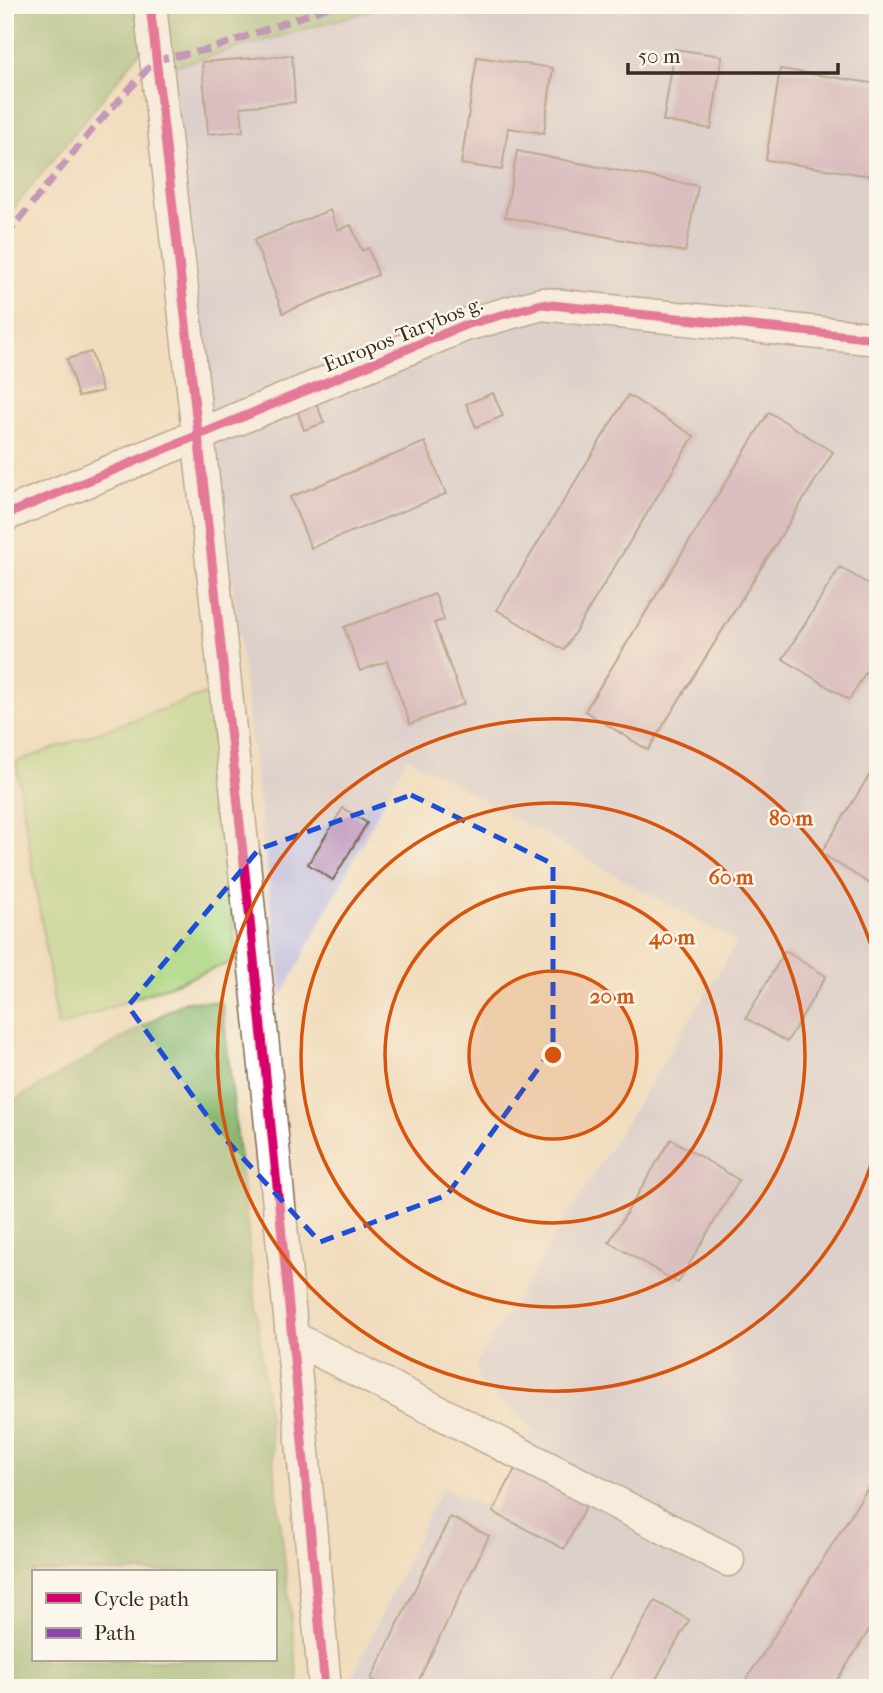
<svg xmlns="http://www.w3.org/2000/svg" width="883" height="1693" viewBox="0 0 883 1693" font-family="'IM FELL French Canon',serif">
  <style>
    .industrial { fill: #c4c0db }
    .green { fill: #add783; stroke: #748050; stroke-width: 2 }
    .forest { fill: #8ab871; stroke: #627148; stroke-width: 2; fill-rule: evenodd }
    .building { fill: #be98c0 }
    .lines { fill: none; stroke-linecap: round; stroke-linejoin: round }
    .street-casing { stroke: #7b6956; stroke-width: 35 }
    .street { stroke: #fff; stroke-width: 32 }
    .quiet { stroke: #8e44ad; stroke-width: 7; stroke-dasharray: 14 7; stroke-linecap: butt }
    .cycleway-casing { stroke: #fbf7ec; stroke-width: 13 }
    .cycleway { stroke: #d6006c; stroke-width: 9 }
    .marked { fill: none; stroke: #1d4ed8; stroke-width: 5; stroke-dasharray: 14 9; stroke-linejoin: round }
    .ring { fill: none; stroke: #d7540e; stroke-width: 3.5 }
    .labels { text-anchor: middle; stroke-width: 5; stroke-linejoin: round; paint-order: stroke }
    .street-label { font-size: 21px; fill: #3b2a1e; stroke: #fbf7ec }
    .centre { fill: #d7540e; stroke: #fbf7ec; stroke-width: 3.5 }
    .ring-label { font-size: 21px; text-anchor: middle; font-weight: bold; fill: #d7540e; stroke: #fbf7ec; stroke-width: 5; stroke-linejoin: round; paint-order: stroke }
  </style>
  <rect width="100%" height="100%" fill="#fbf7ec"/>
  <filter id="ink" filterUnits="userSpaceOnUse"><feTurbulence type="fractalNoise" baseFrequency=".0143" numOctaves="2"/><feDisplacementMap in="SourceGraphic" scale="14" xChannelSelector="R" yChannelSelector="G"/><feConvolveMatrix kernelMatrix="1 2 1 2 8 2 1 2 1" color-interpolation-filters="sRGB"/></filter>
  <filter id="wash" filterUnits="userSpaceOnUse"><feTurbulence type="fractalNoise" baseFrequency=".00686" numOctaves="4" result="noise"/><feDisplacementMap in="SourceGraphic" scale="28" xChannelSelector="R" yChannelSelector="G"/><feGaussianBlur stdDeviation="1.57" result="paint"/><feColorMatrix in="noise" values="0 0 0 0 0 0 0 0 0 0 0 0 0 0 0 0 0 1.4 0 .05"/><feComposite in="paint" operator="in"/></filter>
  <g filter="url(#wash)">
    <rect width="100%" height="100%" fill="#f1ddbd"/>
    <path class="industrial" d="M390 5H878V1688H347L442 1486 494 1512 533 1431 481 1383 476 1364 737 943 407 757 282 996 171 67Z"/>
    <path class="green" d="M208 693 237 960 58 1027 16 762Z"/>
    <path class="forest" d="M5 5H136L144 47 5 219Z
      M163 5H390L171 67Z
      M186 1001 222 1002 299 1688H5V1106ZM33 1572H275V1660H33Z"/>
    <g id="blocks">
      <path class="building" d="M675 49 722 56 711 129 663 121Z
        M292 55 295 102 241 107 243 131 208 134 202 62Z
        M477 57 553 68 544 133 508 128 502 170 461 164Z
        M780 69 878 84V177L766 160Z
        M517 151 698 186 685 252 505 217Z
        M330 210 338 230 351 225 362 251 368 248 378 275 283 313 254 240Z
        M91 352 102 391 78 397 67 359Z
        M493 393 503 416 476 427 466 404Z
        M628 395 694 436 564 650 497 610Z
        M315 400 324 423 304 430 296 407Z
        M769 412 833 452 648 750 585 711Z
        M425 442 446 494 311 548 290 497Z
        M840 567 878 590V652L849 700 783 659Z
        M435 594 444 620 434 623 464 704 410 724 387 661 360 671 344 627Z
        M878 761V889L821 853Z
        M343 808 367 823 333 880 308 864Z
        M785 951 826 976 787 1042 746 1018Z
        M671 1139 739 1180 678 1283 609 1242Z
        M518 1463 589 1500 564 1549 493 1512Z
        M875 1477 878 1479V1616L832 1688H741Z
        M450 1517 489 1536 415 1688H388L371 1679Z
        M655 1601 689 1620 651 1688H605Z"/>
    </g>
  </g>
  <g filter="url(#ink)">
    <use href="#blocks" fill-opacity="0" stroke="#7b6956" stroke-width="2"/>
    <g class="lines">
      <defs>
        <path id="street" d="M150 5C214 566 274 1126 325 1688
          M5 515 465 325 542 304 878 339
          M294 1338 728 1560"/>
      </defs>
      <use href="#street" class="street-casing"/>
      <use href="#street" class="street"/>
      <path class="quiet" d="M5 237 96 125 156 60 211 49 334 5"/>
      <defs>
        <path id="cycleway" d="M150 5C214 566 274 1126 325 1688
          M5 515 465 325 542 304 878 339"/>
      </defs>
      <use href="#cycleway" class="cycleway-casing"/>
      <use href="#cycleway" class="cycleway"/>
    </g>
  </g>
  <path d="M0 0H883V1693H0ZM411 795 553 864V1048L447 1195 320 1242 218 1131 128 1006 259 849Z" fill="#f1ddbd" fill-opacity=".55" fill-rule="evenodd"/>
  <path class="marked" d="M411 795 553 864V1048L447 1195 320 1242 218 1131 128 1006 259 849Z"/>
  <circle cx="553" cy="1055" r="84" fill="#d7540e" fill-opacity=".12"/>
  <g class="ring">
    <circle cx="553" cy="1055" r="84"/>
    <circle cx="553" cy="1055" r="168"/>
    <circle cx="553" cy="1055" r="252"/>
    <path d="M878 1142A336 336 0 1 1 878 968"/>
  </g>
  <g class="labels">
    <g class="street-label">
      <text transform="translate(403 334) rotate(-22)" y="7">Europos Tarybos g.</text>
    </g>
  </g>
  <circle cx="553" cy="1055" r="10" class="centre"/>
  <g class="ring-label">
    <text x="791" y="825">80 m</text>
    <text x="731" y="884">60 m</text>
    <text x="672" y="944">40 m</text>
    <text x="612" y="1003">20 m</text>
  </g>
  <rect width="883" height="1693" fill="none" stroke="#fbf7ec" stroke-width="28"/>
  <rect x="32" y="1570" width="245" height="91" fill="#fbf7ec" stroke="#aea59a" stroke-width="2"/>
  <rect x="46" y="1593" width="35" height="10" fill="#d6006c" stroke="#aea59a" stroke-width="2"/>
  <text x="94" y="1606" font-size="21" fill="#3b2a1e">Cycle path</text>
  <rect x="46" y="1628" width="35" height="10" fill="#8e44ad" stroke="#aea59a" stroke-width="2"/>
  <text x="94" y="1640" font-size="21" fill="#3b2a1e">Path</text>
  <path d="M628 63v10h210v-10" fill="none" stroke="#3b2a1e" stroke-width="3.5"/>
  <text x="638" y="63" font-size="21" fill="#3b2a1e" stroke="#fbf7ec" stroke-width="5" paint-order="stroke">50 m</text>
</svg>
